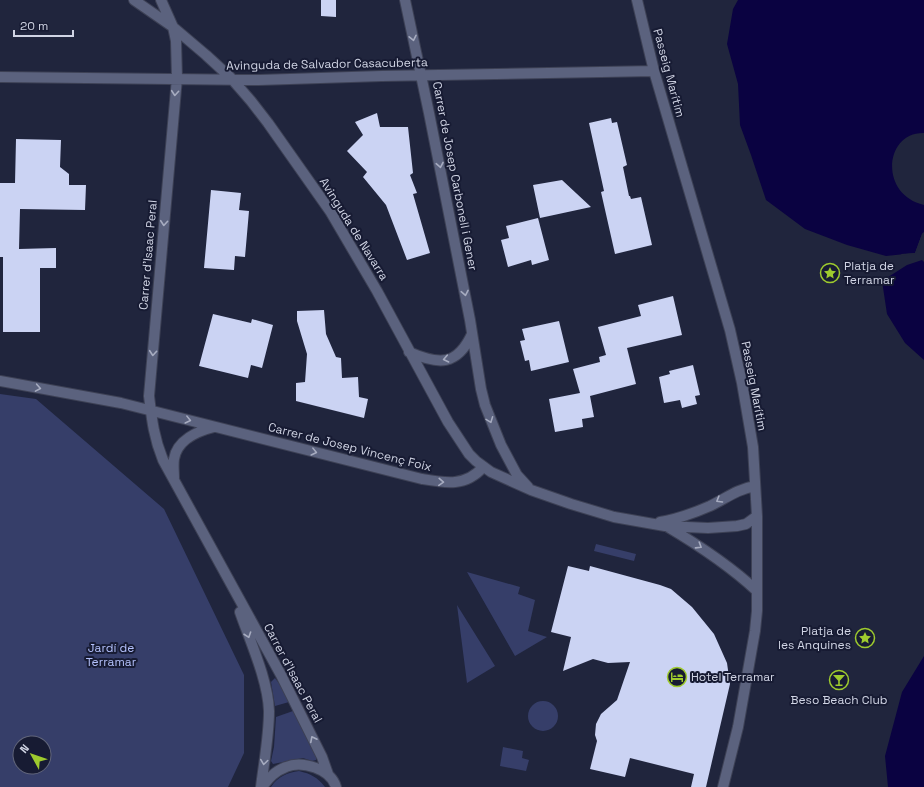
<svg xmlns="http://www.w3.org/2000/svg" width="924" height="787" viewBox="0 0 924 787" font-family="'Space Grotesk',sans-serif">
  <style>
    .green { fill: #363e69; fill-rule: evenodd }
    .water { fill: #0a0241 }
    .pier { fill: #20253d }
    .building { fill: #cbd3f3 }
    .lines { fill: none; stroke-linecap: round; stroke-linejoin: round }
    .minor-casing { stroke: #3d4155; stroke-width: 12 }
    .minor { stroke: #5b627e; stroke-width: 10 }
    .oneway { stroke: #a7acc0 }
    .labels { text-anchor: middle; stroke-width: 4; stroke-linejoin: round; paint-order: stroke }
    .street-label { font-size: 12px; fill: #d0d4e4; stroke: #171b33 }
    .poi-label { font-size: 12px; fill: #d0d4e4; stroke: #171b33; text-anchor: start }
    .park-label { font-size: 12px; fill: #b3c0fb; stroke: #171b33 }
  </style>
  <rect width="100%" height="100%" fill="#20253d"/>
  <path class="green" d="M0 394 36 399 164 509 244 675V753L228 787H0ZM20 743H44V767H20Z
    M596 544 636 554 634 561 594 551Z
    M467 572 520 587 518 594 535 600 528 631 547 637 515 656Z
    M457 605 495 666 467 683Z
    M275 678 281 686 289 702 275 706 271 682Z
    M528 716a15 15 0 1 1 30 0a15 15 0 1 1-30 0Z
    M293 711 316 757V760L312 761 303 758 273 764 271 761 274 747 276 717Z
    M503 747 523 751 522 758 529 760 526 771 500 766Z
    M299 771C311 774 317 777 325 787H271C278 776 287 773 299 771Z"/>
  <path class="water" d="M738 0H924V133C884 132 879 195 924 205V232L922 234 915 253 886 256 847 245 805 229 766 200 751 155 740 125 738 84 727 44 733 9Z
    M922 260 924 262V360L905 343 887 314 882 281 907 265Z
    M924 656V787H888L885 756 902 692Z"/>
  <path class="pier" d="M924 232 916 254 902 256 901 254 915 253 922 234Z"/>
  <path class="building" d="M321 0H336V17L321 16Z
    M377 113 380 127H408L413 173 410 175 417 193 413 194 430 253 407 260 386 205 363 177 367 172 347 151 363 135 355 122Z
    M611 118 612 123 617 122 627 165 623 167 629 196H630L631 199 641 197 652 245 615 254 601 192 604 191 589 123Z
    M16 139 61 140 60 167 69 174V185H86L85 210 20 209 19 249 56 248V268H40V332H3V257H0V183H15Z
    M562 180 591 207 540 218 533 185Z
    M211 190 241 193 239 210 249 211 245 257 235 256 234 270 204 268Z
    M538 218 549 260 532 265 531 260 508 267 501 240 509 238 506 226Z
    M673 296 682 335 627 348 636 384 590 396 594 417 582 419 583 427 555 432 549 399 580 393 573 369 600 362 599 357 606 355 598 327 641 316 638 305Z
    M324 310 326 334 336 357 341 358 342 378 358 377 359 397 368 399 364 418 296 401V383L305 382 307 354 297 321V311Z
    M213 314 251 323 252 319 273 325 262 368 251 365 248 378 199 366Z
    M559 321 569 362 531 371 529 360 525 361 520 341 525 340 522 329Z
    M693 365 700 395 695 396 697 404 682 408 680 400 664 403 659 377 670 374 669 371Z
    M568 566 589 571 590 566 660 585 671 589 692 607 714 634 727 663 730 684 706 787H691L694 774 630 758 625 777 590 769 597 741 595 735 596 724 601 714 617 700 630 662 608 663 593 659 563 671 571 637 551 632Z"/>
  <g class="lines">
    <defs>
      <path id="minor" d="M134 0 173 27 206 55 231 78 251 101 268 123 330 211 377 291 448 422 469 454 476 461 491 472 531 490 571 504 614 517 665 526 708 528 737 526 746 524 757 516
        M161 0 173 27 176 41 177 78 149 396C152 421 154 438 163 460L281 675 322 757 328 774
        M405 0 429 113 470 320 481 389 485 405 501 445 517 475 528 487
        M637 0 654 71 730 330 742 383 753 447 757 516V611L755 631 738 727 723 787
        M0 77 259 80 382 76 654 71
        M409 352C439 365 457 366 472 334
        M0 381 121 403 422 479C445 483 466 487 483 467
        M174 478C174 472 173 465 174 459 177 440 198 431 214 427
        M660 522C678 519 694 513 710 506 727 498 735 490 755 486
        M668 527C700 546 730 566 757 591
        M240 612C250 641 268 680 269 711 269 736 264 762 261 787
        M262 787C269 778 275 771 286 767 302 760 331 769 336 787"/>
    </defs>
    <use href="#minor" class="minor-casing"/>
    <use href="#minor" class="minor"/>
  </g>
  <defs><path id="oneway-chevron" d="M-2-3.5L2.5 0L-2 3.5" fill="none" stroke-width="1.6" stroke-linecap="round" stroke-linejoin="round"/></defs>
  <g class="oneway">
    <use href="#oneway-chevron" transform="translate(413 38) rotate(78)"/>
    <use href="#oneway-chevron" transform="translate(175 93) rotate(95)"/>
    <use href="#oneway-chevron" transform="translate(440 165) rotate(79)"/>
    <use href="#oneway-chevron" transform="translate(164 223) rotate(95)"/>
    <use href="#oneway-chevron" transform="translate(465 293) rotate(79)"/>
    <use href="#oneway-chevron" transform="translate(153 353) rotate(95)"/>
    <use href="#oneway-chevron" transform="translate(446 359) rotate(168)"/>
    <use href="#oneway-chevron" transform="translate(38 388) rotate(10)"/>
    <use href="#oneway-chevron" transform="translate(188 420) rotate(14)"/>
    <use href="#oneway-chevron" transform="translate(490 420) rotate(69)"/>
    <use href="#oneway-chevron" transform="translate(314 452) rotate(14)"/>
    <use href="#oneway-chevron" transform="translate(441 482) rotate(3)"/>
    <use href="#oneway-chevron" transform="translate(719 500) rotate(149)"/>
    <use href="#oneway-chevron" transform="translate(699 546) rotate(32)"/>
    <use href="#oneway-chevron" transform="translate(248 635) rotate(71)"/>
    <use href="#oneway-chevron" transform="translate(313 739) rotate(-117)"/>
    <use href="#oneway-chevron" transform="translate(264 762) rotate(98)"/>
  </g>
  <defs>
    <symbol id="sight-ring" viewBox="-11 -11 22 22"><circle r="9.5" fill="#171b33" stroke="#9eca2e" stroke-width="1.5"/><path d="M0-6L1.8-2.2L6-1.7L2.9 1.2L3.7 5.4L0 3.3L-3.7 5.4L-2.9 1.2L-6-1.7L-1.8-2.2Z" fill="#9eca2e"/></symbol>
    <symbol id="hotel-ring" viewBox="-11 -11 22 22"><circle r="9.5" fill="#171b33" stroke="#9eca2e" stroke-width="1.5"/><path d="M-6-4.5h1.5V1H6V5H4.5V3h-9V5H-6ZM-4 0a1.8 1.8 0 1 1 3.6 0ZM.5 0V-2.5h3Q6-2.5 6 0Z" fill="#9eca2e"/></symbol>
    <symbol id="bar-ring" viewBox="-11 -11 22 22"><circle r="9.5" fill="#171b33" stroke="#9eca2e" stroke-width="1.5"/><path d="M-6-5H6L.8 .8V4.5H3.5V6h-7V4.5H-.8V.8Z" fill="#9eca2e"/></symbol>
  </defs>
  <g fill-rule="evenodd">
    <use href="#sight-ring" x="819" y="262" width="22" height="22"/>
    <use href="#sight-ring" x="854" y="627" width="22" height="22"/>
    <use href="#hotel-ring" x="666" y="666" width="22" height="22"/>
    <use href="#bar-ring" x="828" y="669" width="22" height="22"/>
  </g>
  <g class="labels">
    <g class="street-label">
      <text transform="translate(327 64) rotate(-1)" y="4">Avinguda de Salvador Casacuberta</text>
      <text transform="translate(669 73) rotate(75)" y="4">Passeig Marítim</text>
      <text transform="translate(455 176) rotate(79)" y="4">Carrer de Josep Carbonell i Gener</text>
      <text transform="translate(354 229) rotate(58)" y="4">Avinguda de Navarra</text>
      <text transform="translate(148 255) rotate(-85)" y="4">Carrer d'Isaac Peral</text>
      <text transform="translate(754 386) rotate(79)" y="4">Passeig Marítim</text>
      <text transform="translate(350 447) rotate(14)" y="4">Carrer de Josep Vincenç Foix</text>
      <text transform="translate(293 673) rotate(62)" y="4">Carrer d'Isaac Peral</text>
    </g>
    <g class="poi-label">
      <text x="844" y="270">Platja de<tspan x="844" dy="14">Terramar</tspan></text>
      <text x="851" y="635" text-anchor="end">Platja de<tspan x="851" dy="14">les Anquines</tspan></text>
      <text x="691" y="681">Hotel Terramar</text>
      <text x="839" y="704" text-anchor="middle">Beso Beach Club</text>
    </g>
    <g class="park-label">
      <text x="111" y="652">Jardí de<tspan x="111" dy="14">Terramar</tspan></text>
    </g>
  </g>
  <g transform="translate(32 755) rotate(310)"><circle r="19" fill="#171b33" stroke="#61657a"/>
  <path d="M0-3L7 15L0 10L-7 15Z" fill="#9eca2e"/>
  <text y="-6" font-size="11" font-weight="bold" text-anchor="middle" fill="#d0d4e4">N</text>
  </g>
  <path d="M14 30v6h59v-6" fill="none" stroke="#d0d4e4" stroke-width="2"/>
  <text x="20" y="30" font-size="12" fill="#d0d4e4" stroke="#171b33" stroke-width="3" paint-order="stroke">20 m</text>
</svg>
